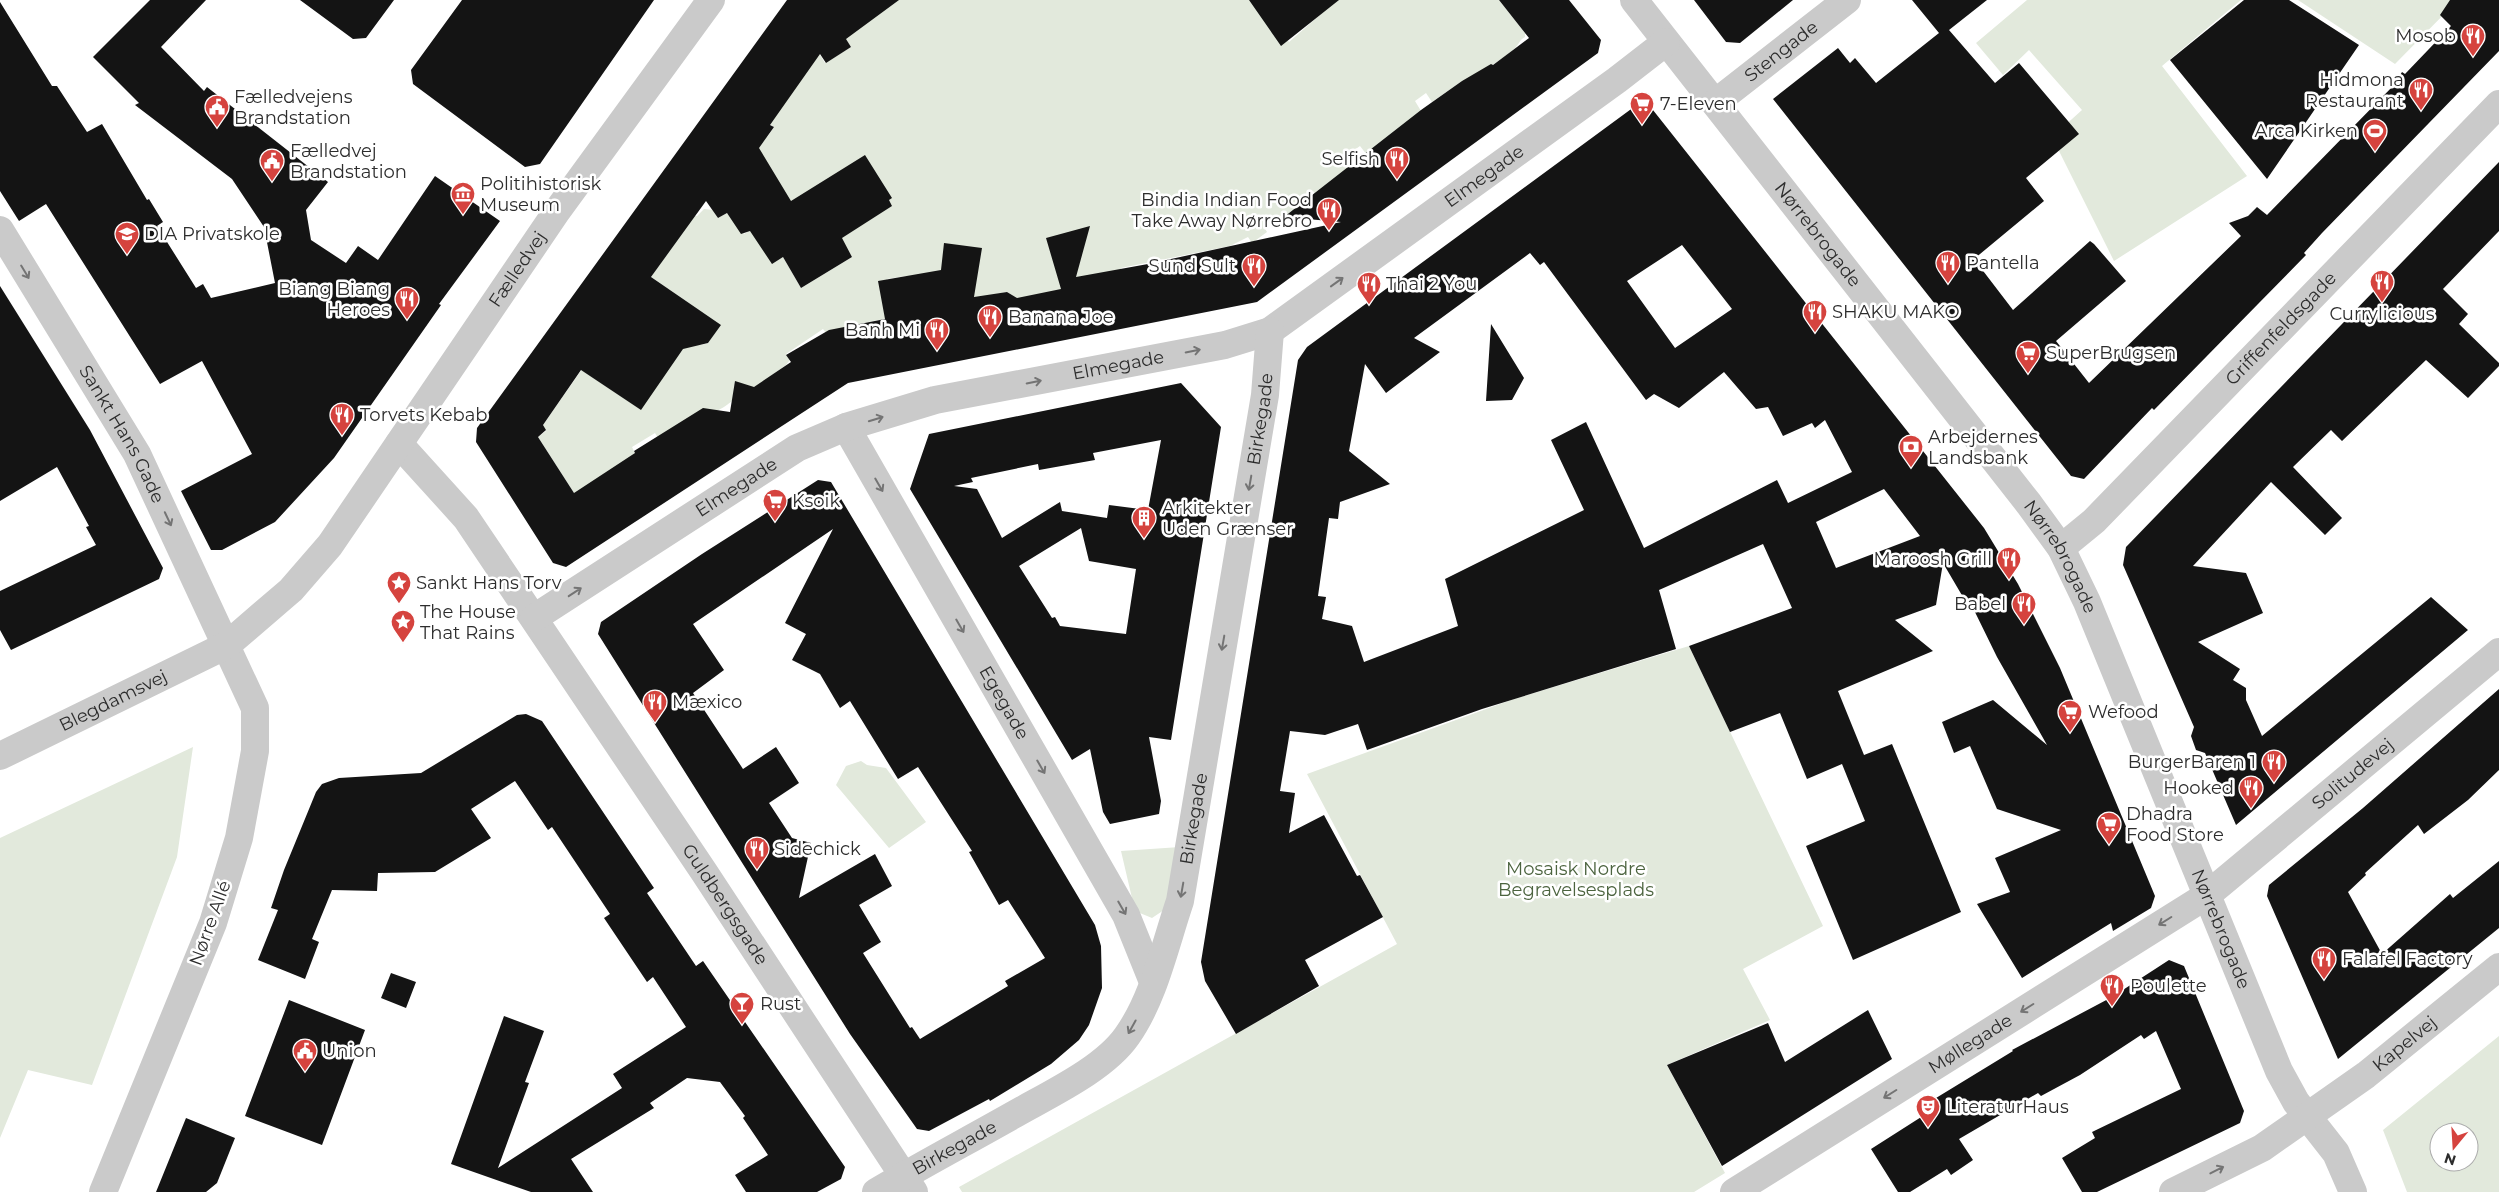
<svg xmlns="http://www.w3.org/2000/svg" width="2499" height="1192" viewBox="0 0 2499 1192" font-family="Montserrat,sans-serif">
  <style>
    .green { fill: #e2e9dc; fill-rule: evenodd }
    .building { fill: #141414; fill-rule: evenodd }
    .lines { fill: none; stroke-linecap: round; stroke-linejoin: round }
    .minor { stroke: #cacaca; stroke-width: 28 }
    .oneway { stroke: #747474 }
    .labels { text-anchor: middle; stroke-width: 5; stroke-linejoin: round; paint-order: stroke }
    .poi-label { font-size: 18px; fill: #2d2d2d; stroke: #fff; text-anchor: start }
    .street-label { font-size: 18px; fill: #2d2d2d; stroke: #fff }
    .park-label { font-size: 18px; fill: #4c643f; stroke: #fff }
  </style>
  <rect width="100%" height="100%" fill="#fff"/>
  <path class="green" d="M846 0H1259L1289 42 1337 0H1499L1525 33V37C1519 40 1519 45 1514 49 1498 63 1482 70 1466 85L1462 81 1432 102 1426 93 1415 101 1421 111 1367 155 1360 146 1350 153 1356 162 1316 195 1313 191 1302 199 1305 204 1278 224 1274 220 1264 227 1267 232 1252 243 1248 237 1230 246 1121 268 1123 277 1020 300 1007 292 996 294 988 306 906 276 887 279 886 323 878 320 859 324 861 332 827 334 823 329 786 354 790 360 786 365 753 389 740 383 734 386C733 391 736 393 735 397 730 409 672 432 658 438L655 433 632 447 635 453 579 501 538 437 546 431 543 425 615 322 678 330 701 345 708 343 720 325 651 277 693 216H697L704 209 713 210 718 218 727 213 744 234 762 223 772 263 783 257 801 288 852 257 844 243 824 255 740 156 768 136 774 127 765 121 801 24 825 63 851 47 835 23Z
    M2027 0H2241L2162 66 2247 176 2114 261 2052 137 2082 110 2029 50 2003 75 1976 43Z
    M2298 0H2458L2395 64Z
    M1689 646 1823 926 1743 969 1770 1020 1667 1065 1725 1173 1694 1192H962L959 1187 1397 944 1307 774 1511 700Z
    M193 747 177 857 92 1085 28 1070 0 1138V838Z
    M861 761 867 765 886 768 926 822 889 848 836 785 846 766Z
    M1180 847 1164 910 1152 918 1135 911 1121 851Z
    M2499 1036V1192H2407L2383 1130ZM2439 1132H2469V1162H2439Z"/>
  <path class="building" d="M150 0H206L161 47 204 91 207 87 328 182 306 210 311 240 346 263 358 246 378 260 435 176 500 221 439 304 441 305 334 458 275 522 222 550H211L181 491 252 454 202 361 160 384 46 204 19 221 0 191V2L52 86H57L87 132 102 124 147 200 149 199 163 222 157 226 196 288 203 284 211 298 275 283 264 227 232 179 135 105 139 103 93 57Z
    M300 0H394L366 38 353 39Z
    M462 0H654L540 164 525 167 413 84 411 70Z
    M787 0H899L846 39 851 47 826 63 820 54 770 125 774 127 759 148 791 201 865 155 892 198 889 200 892 206 842 238 852 257 801 288 783 257 772 264 750 231 741 234 727 213 718 218 706 201 651 277 721 325 708 343 683 349 641 410 581 370 543 425 546 430 538 437 574 493 635 453 634 451 703 408 730 412 735 381 754 387 791 362 786 355 829 330 885 319 878 281 941 270 944 243 982 248 974 297 1007 292 1017 298 1061 289 1046 238 1090 226 1076 277 1148 264 1341 222 1284 217 1421 110 1462 81 1491 64 1493 65 1529 38 1499 0H1569L1601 40 1598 53 1257 302 848 383 566 567 553 563 476 442 477 428Z
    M1249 0H1339L1281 46Z
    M1694 0H1793L1740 43 1726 42Z
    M1912 0H1987L1949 30 1995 83 2019 63 2079 134 2026 178 2044 201 1974 259 2013 310 2090 241 2094 244 2126 281 2056 341 2089 383 2241 236 2229 223 2248 216 2257 207 2267 215 2394 85 2402 72 2405 74 2451 26 2440 15 2450 0H2499V51L2322 233 2304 253 2306 255 2258 304 2154 410 2152 408 2084 479 2071 476 1773 99 1838 48 1850 63 1855 58 1876 83 1939 33Z
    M2244 0H2289L2359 45 2267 179 2170 60Z
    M1638 104 1649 105 1984 528 2018 584 2060 668 2155 896 2151 908 2113 931 2111 923 2022 978 1977 904 2010 892 1995 858 2061 830 1997 809 1970 746 1954 753 1942 722 1993 700 2047 745 1997 657 1973 608 1970 609 1943 563 1936 605 1895 620 1933 651 1838 691 1864 755 1892 744 1961 912 1853 960 1806 846 1865 821 1842 764 1807 779 1780 713 1730 732 1689 646 1792 608 1763 544 1659 590 1676 649 1482 709 1367 750 1358 724 1325 735 1290 731 1280 791 1295 793 1289 833 1324 815 1357 876 1360 875 1383 917 1305 960 1319 986 1236 1034 1205 981 1201 962 1298 360 1307 347ZM1682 245 1732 309 1675 348 1627 281ZM1530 253 1540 265 1544 262 1646 400 1654 394 1679 408 1724 372 1756 409 1768 407 1783 436 1812 423 1815 428 1825 420 1852 472 1788 503 1777 480 1644 548 1586 422 1551 440 1584 510 1445 579 1458 626 1364 662 1352 626 1322 619 1326 597 1318 596 1329 518 1338 519 1340 502 1390 484 1349 451 1365 364 1386 393 1440 352 1414 338ZM1884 489 1920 536 1836 568 1816 522Z
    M2499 162V231L2443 289 2468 314 2459 324 2499 363V366L2468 398 2426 360 2342 441 2331 430 2293 467 2342 518 2325 535 2271 482 2193 566 2246 573 2263 613 2198 642 2240 669 2233 680 2246 688V700L2262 736 2431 597 2468 630 2236 825 2205 753 2196 750 2191 736 2194 727 2123 565 2126 547Z
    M0 286 90 430 163 568 159 579 11 650 0 630V591L96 545 86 527 89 526 57 467 0 501Z
    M1491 324 1524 378 1512 400 1486 401Z
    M1181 383 1221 427 1171 740 1149 737 1161 801 1159 814 1110 824 1103 812 1090 749 1072 760 910 489 929 434ZM1161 440 1148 510 1109 505 1107 518 1062 511 1060 502 1002 538 977 489 954 486 973 482 971 478 1038 464 1039 470 1095 460 1093 453ZM1081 528 1089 561 1136 569 1126 634 1060 626 1055 617 1052 618 1019 566Z
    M818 480 831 482 1095 925 1101 946 1102 988 1089 1025 1079 1040 1051 1064 990 1101 989 1099 929 1131 917 1129 850 1034 598 634 601 622 702 554ZM833 529 785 623 806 634 792 660 820 674 840 708 850 701 898 779 918 767 972 851 969 852 999 905 1008 900 1045 958 1005 981 1008 986 920 1039 912 1027 910 1028 863 953 881 942 859 905 892 886 875 854 799 898 811 843 792 838 769 803 799 783 776 747 743 769 693 693 724 670 693 624Z
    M2499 689V770L2468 800 2424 834 2418 825 2365 873 2366 875 2348 892 2382 954 2450 894 2453 898 2499 861V928L2338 1059 2267 896 2269 885 2363 808Z
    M526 714 542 721 654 888 647 893 696 966 703 961 845 1167 841 1179 817 1192H746L735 1175 768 1155 743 1118 745 1116 720 1082 687 1078 650 1103 654 1108 571 1159 593 1192H531L451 1164 504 1016 544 1031 525 1082 529 1083 498 1168 622 1088 613 1074 686 1027 653 977 647 982 604 918 610 914 552 827 548 830 515 781 471 809 491 838 435 872 378 873 377 891 332 890 312 939 319 942 305 979 258 960 278 910 271 908 284 870 316 792 322 784 339 778 421 773 517 715Z
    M2169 960 2184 966 2244 1111 2240 1123 2097 1192H2082L2062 1158 2095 1138 2092 1132 2181 1089 2156 1031 2144 1039 2141 1035 2080 1075 2041 1096 2038 1093 1959 1139 1973 1160 1951 1175 1947 1169 1910 1192H1898L1871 1149 1940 1105 1936 1098 2013 1051 2012 1050 2112 997Z
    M391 973 416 982 406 1008 381 998Z
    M289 1000 365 1030 322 1145 245 1116Z
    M1868 1010 1892 1059 1722 1166 1667 1065 1768 1023 1785 1062Z
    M186 1118 235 1138 217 1183 206 1192H156Z"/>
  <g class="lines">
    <g class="minor">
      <path id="s1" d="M1634 0 2029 504 2061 548 2087 602 2279 1071 2296 1102 2336 1153 2353 1192"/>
      <path id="s2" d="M1715 103 1847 0"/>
      <path id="s3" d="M0 230 137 454 255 708V751L239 838 213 923 103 1192"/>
      <path id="s4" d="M846 427 1126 915 1153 982"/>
      <path id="s5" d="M399 444 466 518 704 872 914 1192"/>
      <path id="s6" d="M2061 548 2094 521 2499 104"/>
      <path id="s7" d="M534 618 797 448 846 427 935 400 1225 345 1270 331 1617 80 1666 42"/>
      <path id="s8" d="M0 756 227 645 291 590 330 545 557 211 711 0"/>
      <path id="s9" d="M876 1192C922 1165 969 1140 1015 1114 1050 1094 1104 1069 1127 1036 1154 998 1165 945 1180 901L1265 395 1270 331"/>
      <path id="s10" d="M1734 1192 2206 896 2499 652"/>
      <path id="s11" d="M2173 1192 2262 1148 2366 1075 2499 967"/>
    </g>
  </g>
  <defs><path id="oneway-shaft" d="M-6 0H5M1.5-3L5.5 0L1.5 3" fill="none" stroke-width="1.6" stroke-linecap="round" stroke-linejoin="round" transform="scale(1.25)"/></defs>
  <g class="oneway">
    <use href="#oneway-shaft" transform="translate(25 272) rotate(59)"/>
    <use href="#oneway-shaft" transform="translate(1337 282) rotate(-36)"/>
    <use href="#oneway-shaft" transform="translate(1193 351) rotate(-11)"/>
    <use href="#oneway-shaft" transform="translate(1034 382) rotate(-11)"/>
    <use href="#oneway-shaft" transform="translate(876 419) rotate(-17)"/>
    <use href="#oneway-shaft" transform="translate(1250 483) rotate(100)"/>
    <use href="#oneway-shaft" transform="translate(879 485) rotate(60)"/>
    <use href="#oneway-shaft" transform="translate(168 519) rotate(65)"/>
    <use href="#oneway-shaft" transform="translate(575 592) rotate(-33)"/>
    <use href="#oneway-shaft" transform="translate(960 626) rotate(60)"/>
    <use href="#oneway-shaft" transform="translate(1223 643) rotate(100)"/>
    <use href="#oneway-shaft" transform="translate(1041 767) rotate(60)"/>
    <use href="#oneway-shaft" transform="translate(1182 890) rotate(100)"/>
    <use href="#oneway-shaft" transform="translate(1122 908) rotate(60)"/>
    <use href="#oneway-shaft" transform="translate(2165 921) rotate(148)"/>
    <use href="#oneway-shaft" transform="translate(2027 1008) rotate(148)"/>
    <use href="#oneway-shaft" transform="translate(1132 1027) rotate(119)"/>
    <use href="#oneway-shaft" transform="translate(1890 1094) rotate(148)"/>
    <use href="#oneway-shaft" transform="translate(2217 1170) rotate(-27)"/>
  </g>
  <defs>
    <symbol id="restaurant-pin" viewBox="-11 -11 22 30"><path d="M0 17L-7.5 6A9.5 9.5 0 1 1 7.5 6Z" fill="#d5433e" stroke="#fff"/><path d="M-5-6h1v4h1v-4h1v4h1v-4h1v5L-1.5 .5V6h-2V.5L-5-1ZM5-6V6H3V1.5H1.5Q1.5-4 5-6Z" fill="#fff"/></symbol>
    <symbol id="supermarket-pin" viewBox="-11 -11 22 30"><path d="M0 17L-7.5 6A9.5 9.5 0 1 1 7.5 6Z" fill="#d5433e" stroke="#fff"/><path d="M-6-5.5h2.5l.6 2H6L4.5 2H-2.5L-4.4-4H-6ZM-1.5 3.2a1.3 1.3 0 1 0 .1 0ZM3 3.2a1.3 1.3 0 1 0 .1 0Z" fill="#fff"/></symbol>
    <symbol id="civic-pin" viewBox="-11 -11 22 30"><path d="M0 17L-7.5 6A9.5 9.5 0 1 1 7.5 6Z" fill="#d5433e" stroke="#fff"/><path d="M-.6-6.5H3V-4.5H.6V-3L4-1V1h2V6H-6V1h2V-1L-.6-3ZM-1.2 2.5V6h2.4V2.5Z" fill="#fff"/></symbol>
    <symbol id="stadium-pin" viewBox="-11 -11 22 30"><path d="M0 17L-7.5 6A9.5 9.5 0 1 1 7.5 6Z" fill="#d5433e" stroke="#fff"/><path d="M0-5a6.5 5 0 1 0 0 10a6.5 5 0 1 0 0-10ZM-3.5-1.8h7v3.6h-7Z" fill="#fff"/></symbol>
    <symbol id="museum-pin" viewBox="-11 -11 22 30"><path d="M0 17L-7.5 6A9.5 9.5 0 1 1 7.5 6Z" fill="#d5433e" stroke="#fff"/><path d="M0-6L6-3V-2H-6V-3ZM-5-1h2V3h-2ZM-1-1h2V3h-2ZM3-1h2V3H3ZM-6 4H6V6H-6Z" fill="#fff"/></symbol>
    <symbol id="school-pin" viewBox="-11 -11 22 30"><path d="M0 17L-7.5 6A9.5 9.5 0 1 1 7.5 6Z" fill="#d5433e" stroke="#fff"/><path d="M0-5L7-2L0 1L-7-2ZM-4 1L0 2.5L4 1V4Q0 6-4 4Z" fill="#fff"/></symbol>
    <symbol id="bank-pin" viewBox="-11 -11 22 30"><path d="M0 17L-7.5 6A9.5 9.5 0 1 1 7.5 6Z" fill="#d5433e" stroke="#fff"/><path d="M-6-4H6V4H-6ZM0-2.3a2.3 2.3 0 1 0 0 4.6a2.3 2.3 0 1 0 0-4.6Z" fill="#fff"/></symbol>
    <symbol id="building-pin" viewBox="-11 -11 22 30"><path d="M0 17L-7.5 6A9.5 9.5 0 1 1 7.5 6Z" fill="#d5433e" stroke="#fff"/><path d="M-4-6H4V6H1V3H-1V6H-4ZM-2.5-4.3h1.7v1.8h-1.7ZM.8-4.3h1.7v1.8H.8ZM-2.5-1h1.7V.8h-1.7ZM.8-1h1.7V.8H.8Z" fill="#fff"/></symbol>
    <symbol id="sight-pin" viewBox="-11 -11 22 30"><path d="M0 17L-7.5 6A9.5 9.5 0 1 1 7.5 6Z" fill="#d5433e" stroke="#fff"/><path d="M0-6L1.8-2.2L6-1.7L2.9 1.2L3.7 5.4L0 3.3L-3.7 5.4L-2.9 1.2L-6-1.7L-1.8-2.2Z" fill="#fff"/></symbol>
    <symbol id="bar-pin" viewBox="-11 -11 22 30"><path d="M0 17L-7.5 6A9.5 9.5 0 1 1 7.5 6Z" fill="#d5433e" stroke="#fff"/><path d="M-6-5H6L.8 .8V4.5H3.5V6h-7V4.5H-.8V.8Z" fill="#fff"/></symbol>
    <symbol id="theatre-pin" viewBox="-11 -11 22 30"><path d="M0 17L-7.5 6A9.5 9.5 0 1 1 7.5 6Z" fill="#d5433e" stroke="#fff"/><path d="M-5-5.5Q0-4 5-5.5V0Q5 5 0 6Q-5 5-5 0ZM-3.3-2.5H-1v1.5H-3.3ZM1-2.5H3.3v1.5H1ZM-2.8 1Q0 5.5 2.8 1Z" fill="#fff"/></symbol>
  </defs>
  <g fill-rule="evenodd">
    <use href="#restaurant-pin" x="2459" y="22" width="28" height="38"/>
    <use href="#restaurant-pin" x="2407" y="76" width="28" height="38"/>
    <use href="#supermarket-pin" x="1628" y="90" width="28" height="38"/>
    <use href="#civic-pin" x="203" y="93" width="28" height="38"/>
    <use href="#stadium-pin" x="2361" y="117" width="28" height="38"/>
    <use href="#restaurant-pin" x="1383" y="145" width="28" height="38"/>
    <use href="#civic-pin" x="258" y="147" width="28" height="38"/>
    <use href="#museum-pin" x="449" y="180" width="28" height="38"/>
    <use href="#restaurant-pin" x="1315" y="196" width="28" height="38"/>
    <use href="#school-pin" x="113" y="220" width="28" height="38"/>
    <use href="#restaurant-pin" x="1934" y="249" width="28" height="38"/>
    <use href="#restaurant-pin" x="1240" y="252" width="28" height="38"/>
    <use href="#restaurant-pin" x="2368" y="268" width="28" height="38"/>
    <use href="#restaurant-pin" x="1355" y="270" width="28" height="38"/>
    <use href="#restaurant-pin" x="393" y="285" width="28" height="38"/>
    <use href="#restaurant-pin" x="1801" y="298" width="28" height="38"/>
    <use href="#restaurant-pin" x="976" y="303" width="28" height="38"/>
    <use href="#restaurant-pin" x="923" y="316" width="28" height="38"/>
    <use href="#supermarket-pin" x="2014" y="339" width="28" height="38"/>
    <use href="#restaurant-pin" x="328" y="401" width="28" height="38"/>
    <use href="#bank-pin" x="1897" y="433" width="28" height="38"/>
    <use href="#supermarket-pin" x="761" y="487" width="28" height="38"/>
    <use href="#building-pin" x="1130" y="504" width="28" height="38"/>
    <use href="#restaurant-pin" x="1995" y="545" width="28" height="38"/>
    <use href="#sight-pin" x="385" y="569" width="28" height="38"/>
    <use href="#restaurant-pin" x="2010" y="590" width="28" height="38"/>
    <use href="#sight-pin" x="389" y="608" width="28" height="38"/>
    <use href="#restaurant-pin" x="641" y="688" width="28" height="38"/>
    <use href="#supermarket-pin" x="2056" y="698" width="28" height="38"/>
    <use href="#restaurant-pin" x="2260" y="748" width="28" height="38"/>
    <use href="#restaurant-pin" x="2237" y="774" width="28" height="38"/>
    <use href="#supermarket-pin" x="2095" y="810" width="28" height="38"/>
    <use href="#restaurant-pin" x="743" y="835" width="28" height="38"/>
    <use href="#restaurant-pin" x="2310" y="945" width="28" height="38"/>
    <use href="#restaurant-pin" x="2098" y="972" width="28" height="38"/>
    <use href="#bar-pin" x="728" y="990" width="28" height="38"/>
    <use href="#civic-pin" x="291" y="1037" width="28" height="38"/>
    <use href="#theatre-pin" x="1914" y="1093" width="28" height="38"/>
  </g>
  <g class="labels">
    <g class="poi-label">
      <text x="2456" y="42" text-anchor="end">Mosob</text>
      <text x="2404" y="86" text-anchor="end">Hidmona<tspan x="2404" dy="21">Restaurant</tspan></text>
      <text x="234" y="103">Fælledvejens<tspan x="234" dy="21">Brandstation</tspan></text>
      <text x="1660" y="110">7-Eleven</text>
      <text x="2358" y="137" text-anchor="end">Arca Kirken</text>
      <text x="290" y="157">Fælledvej<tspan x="290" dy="21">Brandstation</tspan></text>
      <text x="1380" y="165" text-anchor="end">Selfish</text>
      <text x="480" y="190">Politihistorisk<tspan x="480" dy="21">Museum</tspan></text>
      <text x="1312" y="206" text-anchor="end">Bindia Indian Food<tspan x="1312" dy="21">Take Away Nørrebro</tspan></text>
      <text x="144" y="240">DIA Privatskole</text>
      <text x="1966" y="269">Pantella</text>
      <text x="1236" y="272" text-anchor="end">Sund Sult</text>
      <text x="1386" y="290">Thai 2 You</text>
      <text x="390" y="295" text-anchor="end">Biang Biang<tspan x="390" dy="21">Heroes</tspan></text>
      <text x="1832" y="318">SHAKU MAKO</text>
      <text x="2382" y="320" text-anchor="middle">Currylicious</text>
      <text x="1008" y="323">Banana Joe</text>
      <text x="920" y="336" text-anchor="end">Banh Mi</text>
      <text x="2046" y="359">SuperBrugsen</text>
      <text x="360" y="421">Torvets Kebab</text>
      <text x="1928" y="443">Arbejdernes<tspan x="1928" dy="21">Landsbank</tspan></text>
      <text x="792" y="507">Ksoik</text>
      <text x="1162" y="514">Arkitekter<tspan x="1162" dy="21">Uden Grænser</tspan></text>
      <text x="1992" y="565" text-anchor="end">Maroosh Grill</text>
      <text x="416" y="589">Sankt Hans Torv</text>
      <text x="2006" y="610" text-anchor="end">Babel</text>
      <text x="420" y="618">The House<tspan x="420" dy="21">That Rains</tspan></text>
      <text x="672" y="708">Mæxico</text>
      <text x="2088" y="718">Wefood</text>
      <text x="2256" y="768" text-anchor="end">BurgerBaren 1</text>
      <text x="2234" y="794" text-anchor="end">Hooked</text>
      <text x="2126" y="820">Dhadra<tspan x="2126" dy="21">Food Store</tspan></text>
      <text x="774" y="855">Sidechick</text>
      <text x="2342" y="965">Falafel Factory</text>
      <text x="2130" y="992">Poulette</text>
      <text x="760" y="1010">Rust</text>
      <text x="322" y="1057">Union</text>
      <text x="1946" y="1113">LiteraturHaus</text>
    </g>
    <g class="street-label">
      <text dy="6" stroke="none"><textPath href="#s2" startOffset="84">Stengade</textPath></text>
      <text dy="6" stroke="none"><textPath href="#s7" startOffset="1066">Elmegade</textPath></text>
      <text dy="6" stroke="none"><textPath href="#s1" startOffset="298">Nørrebrogade</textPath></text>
      <text dy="6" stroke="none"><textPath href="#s8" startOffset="730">Fælledvej</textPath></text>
      <text dy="6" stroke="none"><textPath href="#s6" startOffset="311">Griffenfeldsgade</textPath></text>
      <text dy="6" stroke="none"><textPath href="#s7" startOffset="646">Elmegade</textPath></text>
      <text dy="6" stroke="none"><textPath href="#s9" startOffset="931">Birkegade</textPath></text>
      <text dy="6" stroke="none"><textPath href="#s3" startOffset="238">Sankt Hans Gade</textPath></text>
      <text dy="6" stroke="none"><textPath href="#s7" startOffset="241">Elmegade</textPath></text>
      <text dy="6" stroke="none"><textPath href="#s1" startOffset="702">Nørrebrogade</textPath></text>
      <text dy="6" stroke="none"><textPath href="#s8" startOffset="126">Blegdamsvej</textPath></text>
      <text dy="6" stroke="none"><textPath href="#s4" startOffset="318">Egegade</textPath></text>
      <text dy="6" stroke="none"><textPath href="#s10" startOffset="748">Solitudevej</textPath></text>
      <text dy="6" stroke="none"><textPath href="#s9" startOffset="526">Birkegade</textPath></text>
      <text dy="6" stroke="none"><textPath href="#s5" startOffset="565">Guldbergsgade</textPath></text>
      <text transform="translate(210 923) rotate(-70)" y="6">Nørre Allé</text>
      <text dy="6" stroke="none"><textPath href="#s1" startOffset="1108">Nørrebrogade</textPath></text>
      <text dy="6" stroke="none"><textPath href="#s11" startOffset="276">Kapelvej</textPath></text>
      <text dy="6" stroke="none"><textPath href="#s10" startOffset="279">Møllegade</textPath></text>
      <text dy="6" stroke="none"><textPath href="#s9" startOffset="90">Birkegade</textPath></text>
    </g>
    <g class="park-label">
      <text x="1576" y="875">Mosaisk Nordre<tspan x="1576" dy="21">Begravelsesplads</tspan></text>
    </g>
  </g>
  <g transform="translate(2454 1147) rotate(198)"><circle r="24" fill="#ffffff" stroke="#ababab"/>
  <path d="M0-4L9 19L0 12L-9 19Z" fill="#d5433e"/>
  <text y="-8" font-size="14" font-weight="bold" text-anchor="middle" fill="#2d2d2d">N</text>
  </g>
</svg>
